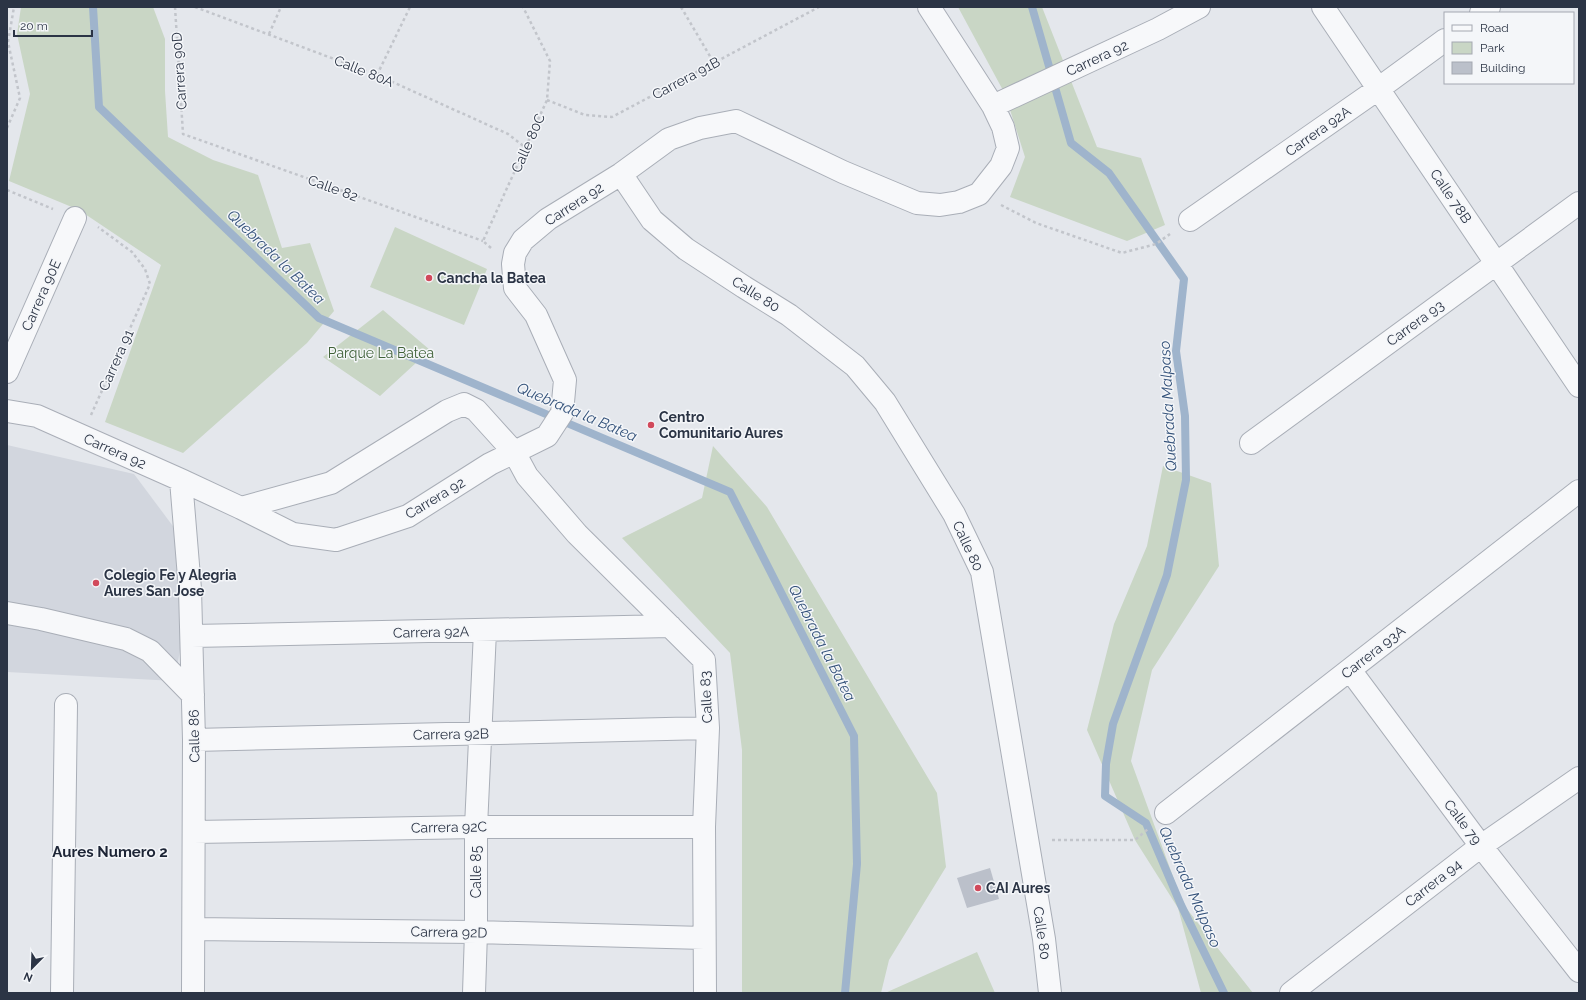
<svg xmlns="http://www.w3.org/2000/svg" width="1586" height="1000" viewBox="0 0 1586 1000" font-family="Raleway,sans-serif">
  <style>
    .built { fill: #d2d6de }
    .green { fill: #c9d6c5 }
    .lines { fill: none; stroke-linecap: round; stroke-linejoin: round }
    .stream { stroke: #9fb4cc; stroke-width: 8 }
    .building { fill: #bbc0ca }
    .minor-casing { stroke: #a9aeb7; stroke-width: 24 }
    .path { stroke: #c2c5cb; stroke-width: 2.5; stroke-dasharray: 3 3; stroke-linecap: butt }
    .minor { stroke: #f7f8fa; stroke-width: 22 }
    .poi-dot { fill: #d1495b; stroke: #f4f6f9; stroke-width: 1.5 }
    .labels { text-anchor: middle; stroke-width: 3; stroke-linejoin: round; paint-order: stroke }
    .street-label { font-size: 14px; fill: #2b3445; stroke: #f4f6f9 }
    .poi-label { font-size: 14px; font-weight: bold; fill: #2b3445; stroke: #f4f6f9; text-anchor: start }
    .park-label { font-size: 14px; fill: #3f6138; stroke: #f4f6f9 }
    .water-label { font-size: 15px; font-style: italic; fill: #34527a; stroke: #f4f6f9 }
    .neighbourhood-label { font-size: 15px; font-weight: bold; fill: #1d2536; stroke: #f4f6f9 }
  </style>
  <rect width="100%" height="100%" fill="#e4e7ec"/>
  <path class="built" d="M7 445 134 474 184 541V624L175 681 7 672Z"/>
  <path class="green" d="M21 7H153L165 39V91L168 137 213 160 258 175 282 248 310 243 334 311 307 343 183 453 105 422 161 265 79 210 9 181 30 94 17 34Z
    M958 7H1042L1097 147 1141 158 1165 225 1127 241 1010 197 1025 157 1005 94Z
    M395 227 487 269 464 325 370 287Z
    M383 310 430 350 380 396 323 357Z
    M713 446 767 507 937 793 946 867 889 960 881 993H742V750L730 653 622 538 702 498Z
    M1163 466 1211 483 1219 566 1152 670 1131 761 1183 904 1253 993H1201L1178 908 1135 840 1087 730 1114 624 1147 546Z
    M977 952 995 993H885Z"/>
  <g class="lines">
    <path class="stream" d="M93 7 99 107 319 318 730 492 854 736 857 864 845 993
      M1032 7 1071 143 1109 173 1184 279 1176 351 1185 416 1186 480 1167 575 1113 724 1106 764 1105 796 1146 823 1181 905 1224 993"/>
  </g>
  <path class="building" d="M990 868 999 899 967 908 957 878Z"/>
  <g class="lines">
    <defs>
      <path id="minor" d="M1323 7 1579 386
        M1481 13 1489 7
        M993 106 1158 29 1199 7
        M621 174 652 220 686 249 744 287 789 315 855 366 885 402 954 514 982 572 1044 939 1050 993
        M1190 220 1378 89 1445 40
        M7 372 75 218
        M7 411 37 416 181 480 241 508 293 534 336 540 408 516 490 464 547 436 562 413 565 380 536 315 515 288 513 264 515 253 523 240 548 219 621 174 669 139 700 128 736 121 843 172 917 203 940 205 959 202 979 194 1001 166 1008 148 1003 127 993 106 929 7
        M1251 443 1579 203
        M181 480 190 589 194 740 193 993
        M241 508 331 483 447 411 464 404 476 410 514 452 527 476 577 534 704 660 708 728 704 827 705 993
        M7 613 41 619 126 639 150 651 193 695
        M192 636 670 626
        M1350 670 1481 846 1579 971
        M194 740 708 728
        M1166 813 1579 491
        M194 832 476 827H704
        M194 929 476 932 704 938
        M62 993 66 705
        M474 993 476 932V827L485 631
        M1291 993 1481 846 1579 778"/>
    </defs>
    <use href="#minor" class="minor-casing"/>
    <path class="path" d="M175 7 183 134 483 241
      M195 7 377 75 508 134 526 148
      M681 7 714 63
      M269 34 281 7
      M377 75 410 7
      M547 100 585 115 612 117 819 7
      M7 128 20 98 8 42 14 7
      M7 190 53 209
      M1001 205 1036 223 1122 253 1156 244 1170 234
      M491 248 483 241 547 100 550 61 523 7
      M91 415 150 284 145 269 132 252 98 227
      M1052 840H1135L1148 829"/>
    <use href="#minor" class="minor"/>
  </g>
  <g class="poi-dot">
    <circle cx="429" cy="278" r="4"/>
    <circle cx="651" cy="425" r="4"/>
    <circle cx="96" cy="583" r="4"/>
    <circle cx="978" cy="888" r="4"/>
  </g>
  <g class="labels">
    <g class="street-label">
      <text transform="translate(1097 58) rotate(-25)" y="5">Carrera 92</text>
      <text transform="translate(179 71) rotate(-94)" y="5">Carrera 90D</text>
      <text transform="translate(364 71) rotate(22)" y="5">Calle 80A</text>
      <text transform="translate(686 78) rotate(-28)" y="5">Carrera 91B</text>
      <text transform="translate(1318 131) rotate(-35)" y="5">Carrera 92A</text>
      <text transform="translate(528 143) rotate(-66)" y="5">Calle 80C</text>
      <text transform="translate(333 188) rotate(20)" y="5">Calle 82</text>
      <text transform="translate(1451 196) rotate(56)" y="5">Calle 78B</text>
      <text transform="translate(574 204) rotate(-33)" y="5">Carrera 92</text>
      <text transform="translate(756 294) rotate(32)" y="5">Calle 80</text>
      <text transform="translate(41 295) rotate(-66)" y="5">Carrera 90E</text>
      <text transform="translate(1415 323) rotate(-36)" y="5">Carrera 93</text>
      <text transform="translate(116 360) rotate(-66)" y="5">Carrera 91</text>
      <text transform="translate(115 451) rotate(24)" y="5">Carrera 92</text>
      <text transform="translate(435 498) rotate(-31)" y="5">Carrera 92</text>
      <text transform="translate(968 546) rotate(65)" y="5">Calle 80</text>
      <text transform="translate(431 632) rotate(-1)" y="5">Carrera 92A</text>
      <text transform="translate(1373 652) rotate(-38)" y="5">Carrera 93A</text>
      <text transform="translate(706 697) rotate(-93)" y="5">Calle 83</text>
      <text transform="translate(451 734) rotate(-1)" y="5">Carrera 92B</text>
      <text transform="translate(194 736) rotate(-91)" y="5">Calle 86</text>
      <text transform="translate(1463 822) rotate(53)" y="5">Calle 79</text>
      <text transform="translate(449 827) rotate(-1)" y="5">Carrera 92C</text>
      <text transform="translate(476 872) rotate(-90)" y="5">Calle 85</text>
      <text transform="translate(1433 883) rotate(-38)" y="5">Carrera 94</text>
      <text transform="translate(449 932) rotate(1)" y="5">Carrera 92D</text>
      <text transform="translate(1042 933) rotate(82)" y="5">Calle 80</text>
    </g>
    <g class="poi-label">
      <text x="437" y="283">Cancha la Batea</text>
      <text x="659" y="422">Centro<tspan x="659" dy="16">Comunitario Aures</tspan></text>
      <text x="104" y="580">Colegio Fe y Alegria<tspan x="104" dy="16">Aures San Jose</tspan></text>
      <text x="986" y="893">CAI Aures</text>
    </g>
    <g class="park-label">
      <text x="381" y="358">Parque La Batea</text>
    </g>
    <g class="water-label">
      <text transform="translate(276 257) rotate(44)" y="5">Quebrada la Batea</text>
      <text transform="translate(1168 406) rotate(-93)" y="5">Quebrada Malpaso</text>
      <text transform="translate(577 412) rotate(23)" y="5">Quebrada la Batea</text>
      <text transform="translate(822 643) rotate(63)" y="5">Quebrada la Batea</text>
      <text transform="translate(1190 887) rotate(66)" y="5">Quebrada Malpaso</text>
    </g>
    <g class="neighbourhood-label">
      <text x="110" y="857">Aures Numero 2</text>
    </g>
  </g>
  <rect width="1586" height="1000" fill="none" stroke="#2b3445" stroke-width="16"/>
  <rect x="1444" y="12" width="130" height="72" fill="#f4f6f9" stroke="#a4a8b1"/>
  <rect x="1452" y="25" width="20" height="6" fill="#f7f8fa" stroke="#a4a8b1"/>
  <text x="1480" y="32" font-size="12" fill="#2b3445">Road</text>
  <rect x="1452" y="42" width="20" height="12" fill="#c9d6c5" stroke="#a4a8b1"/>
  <text x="1480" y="52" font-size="12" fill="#2b3445">Park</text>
  <rect x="1452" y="62" width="20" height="12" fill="#bbc0ca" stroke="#a4a8b1"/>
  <text x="1480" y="72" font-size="12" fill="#2b3445">Building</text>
  <g transform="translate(32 968) rotate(203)" stroke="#f4f6f9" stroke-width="3" paint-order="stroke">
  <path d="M0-3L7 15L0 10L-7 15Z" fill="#2b3445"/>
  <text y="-6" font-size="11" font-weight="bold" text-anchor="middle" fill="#2b3445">N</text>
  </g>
  <path d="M14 30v6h78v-6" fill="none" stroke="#2b3445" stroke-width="2"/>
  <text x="20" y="30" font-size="12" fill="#2b3445" stroke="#f4f6f9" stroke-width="3" paint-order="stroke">20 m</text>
</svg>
